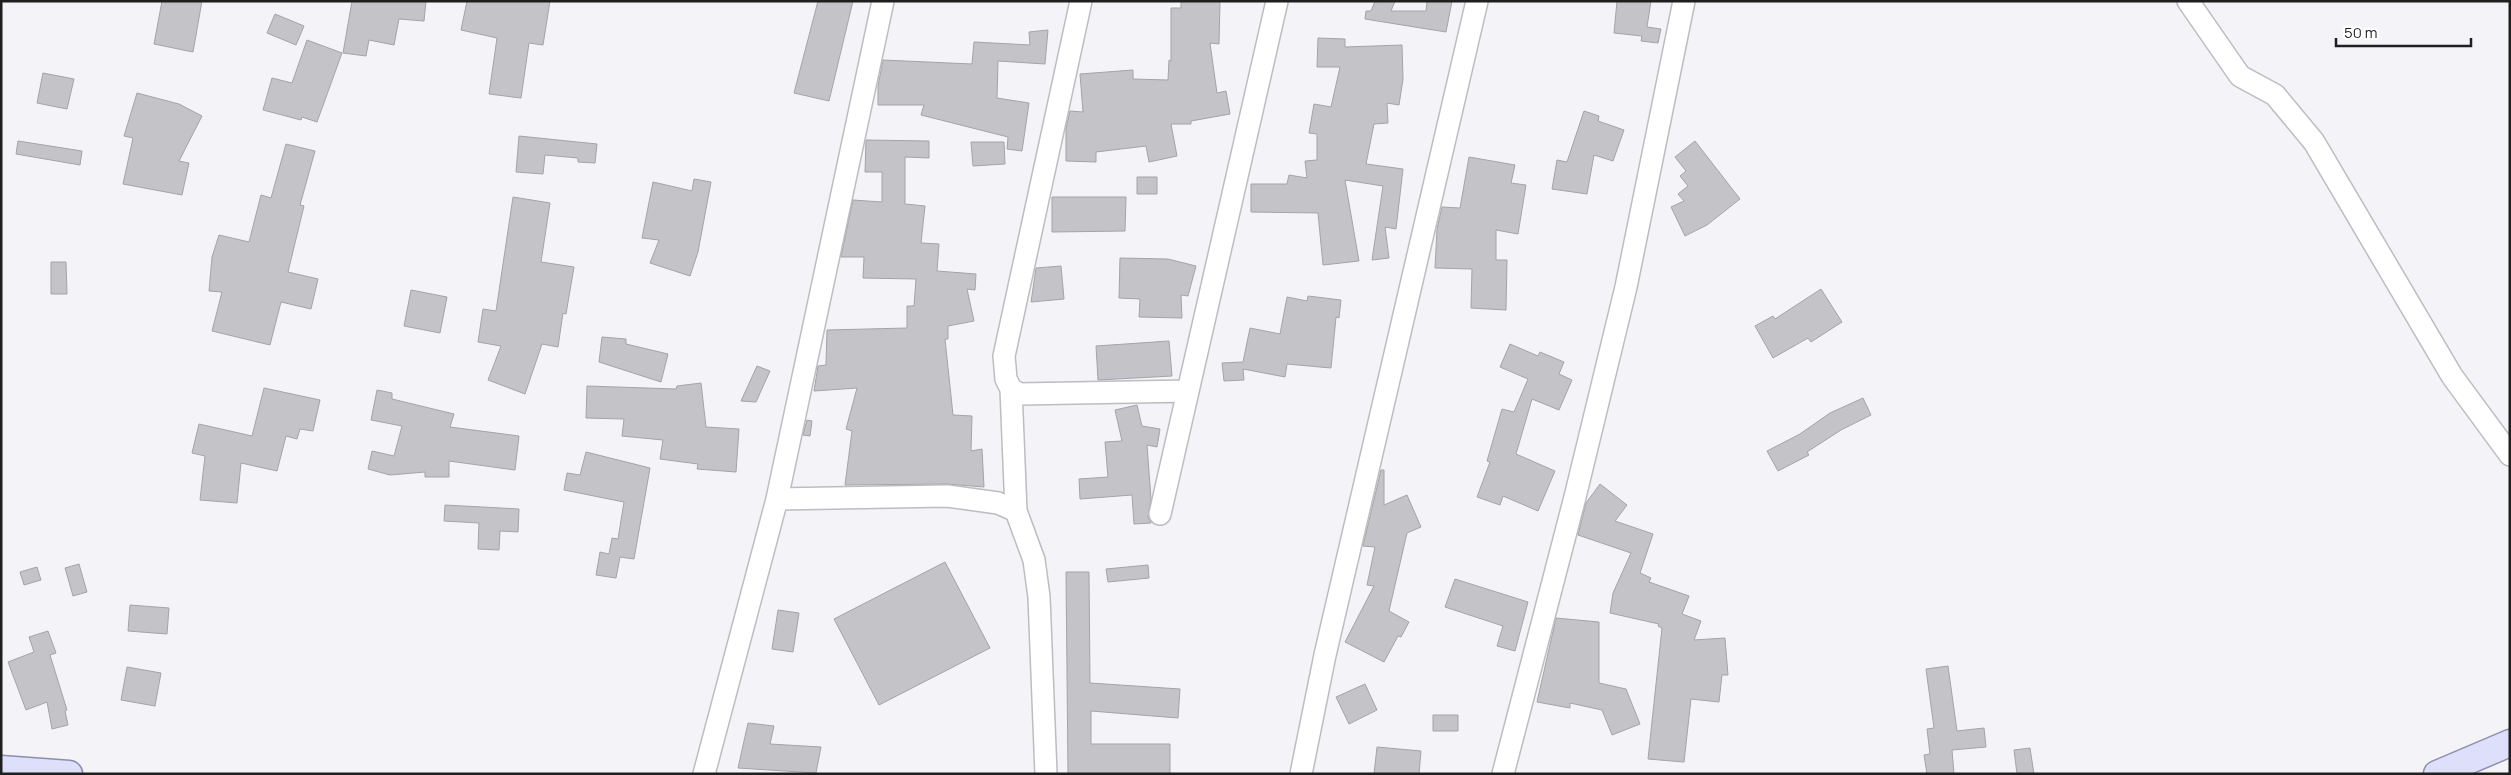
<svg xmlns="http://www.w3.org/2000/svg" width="2511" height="775" viewBox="0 0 2511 775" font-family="Manrope,sans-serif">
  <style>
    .building { fill: #c4c4c8; stroke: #a4a4a8 }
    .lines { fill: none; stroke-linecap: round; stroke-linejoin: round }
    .minor-casing { stroke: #bdbcc0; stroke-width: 24 }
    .major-casing { stroke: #8d8eac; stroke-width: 29 }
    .minor { stroke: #fff; stroke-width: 21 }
    .major { stroke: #dedffa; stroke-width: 26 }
  </style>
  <rect width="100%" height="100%" fill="#f4f3f7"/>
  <path class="building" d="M162 1H202L193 52 154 44Z
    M352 1H426L424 21 399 19 394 45 369 40 366 56 343 53Z
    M467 1H550L543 45 529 43 521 98 489 94 497 38 461 30Z
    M818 1H853L829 101 794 93Z
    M1181 1H1220L1219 44 1210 43 1217 93 1226 91 1230 114 1191 121V124H1171L1177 156 1149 162 1146 146 1096 152V162L1066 161V128L1070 111 1083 112 1080 74 1133 70V79L1168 80 1169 60 1171 61V8H1181Z
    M1375 1H1395L1391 11H1426L1427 1H1452L1446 32 1365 19 1366 11H1371Z
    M1617 1H1651L1647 27 1661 29 1658 43 1641 41 1642 36 1614 33Z
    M275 14 304 26 296 45 267 33Z
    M1048 30 1045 64 998 61 997 98 1029 103 1022 151 1007 149 1008 137 921 115 924 105H878V86L883 60 972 64 974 42 1030 45 1029 32Z
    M1318 38 1345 39V47L1402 45 1403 79 1399 105 1387 103 1388 123 1374 124 1366 164 1403 169 1396 229 1385 227 1389 258 1372 260 1383 186 1345 180 1359 261 1323 265 1318 213 1251 212V184H1287L1289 175 1307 178 1305 161 1317 160V134L1309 133 1314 104 1331 107 1340 67H1317Z
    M307 40 342 53 317 122 302 117 301 120 263 110 272 78 292 83Z
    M43 73 74 79 67 109 37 103Z
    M137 93 179 104 202 116 179 161 189 163 182 195 123 184 133 138 124 136Z
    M1584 111 1599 116 1598 121 1624 130 1613 161 1594 155 1587 194 1552 189 1557 160 1567 162Z
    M519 136 597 144 595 163 578 162V158L545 155 543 174 516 172Z
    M866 140 929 141V158L905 157V204L925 206 921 243 939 244 937 271 976 274 975 290 967 289 974 321 948 326V339H945L953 415 972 416 971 451 982 449 984 487 947 484 845 485 852 431 846 429 857 388 814 391 818 366 826 365 827 330 907 328V306H914L916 279 863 278 864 257H841L853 200 882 202V172H865Z
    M18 141 82 151 80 165 16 154Z
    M1695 141 1740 199 1707 225 1685 236 1671 207 1684 201 1678 194 1688 186 1680 176 1686 171 1675 157Z
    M971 142H1004L1005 164 973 166Z
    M286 144 315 151 300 205 304 206 288 272 318 279 311 309 281 302 270 345 212 331 222 292 209 291 212 257 219 235 249 242 261 195 271 198Z
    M1469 157 1515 165 1511 183 1526 185 1518 234 1496 230V260H1507L1506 310 1471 308 1472 269 1435 268 1437 229 1442 207 1460 208Z
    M1137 177H1157V194H1137Z
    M694 179 711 182 698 252 690 276 650 263 659 240 642 238 653 182 692 191Z
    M513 197 550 203 541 262 574 267 566 314 563 313 558 347 542 344 525 394 488 380 501 346 478 342 483 309 496 311Z
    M1052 197H1126L1125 231 1052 232Z
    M1120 258 1168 259 1196 266 1188 296 1181 295 1182 318 1139 317 1140 299 1119 298Z
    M51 262H66L67 294H51Z
    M1061 266 1064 299 1031 302 1036 268Z
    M1821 289 1842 322 1811 342 1808 338 1773 358 1755 326 1773 316 1775 319Z
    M411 290 447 297 440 333 404 326Z
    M1308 296 1341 300 1339 318 1336 317 1331 368 1287 364 1285 377 1243 369 1244 380 1224 381 1222 363 1243 362 1250 328 1280 334 1287 297 1307 301Z
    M602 337 626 339V344L668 354 661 382 599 362Z
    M1169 341 1172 376 1098 380 1096 346Z
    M1510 344 1538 356 1540 352 1564 362 1559 374 1572 380 1559 410 1532 399 1516 454 1555 471 1538 511 1503 496 1500 505 1477 497 1490 462 1487 461 1502 409 1514 412 1528 379 1500 367Z
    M757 366 770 371 756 402 741 401Z
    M701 383 706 427 739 429 736 472 697 469 698 464 660 459 663 440 622 436 624 419 586 418 587 386 676 389 677 386Z
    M264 388 320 400 313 431 300 429 297 439 286 436 277 471 241 463 237 503 200 500 205 456 192 453 199 424 252 436Z
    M377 390 392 393V399L454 414 450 427 519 436 515 470 449 461V477H425V472L390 475 368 469 372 451 394 456 402 426 371 420Z
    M1863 398 1871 415 1841 430 1807 452 1809 455 1778 471 1767 451 1800 434 1830 413Z
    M1137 405 1142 426 1160 429 1157 447 1147 445 1151 499 1148 517 1151 523 1134 524 1132 495 1080 499 1079 479 1108 477 1105 442 1122 441 1115 410Z
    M807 420 812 421 810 436 803 435Z
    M586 452 650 468 634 559 620 557 616 578 596 575 600 552 609 554 612 538 618 539 624 502 564 490 567 473 580 475Z
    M1381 470H1384V505L1407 495 1421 527 1407 533 1389 611 1409 622 1401 637 1398 636 1384 662 1345 642 1374 586 1367 585 1375 547 1363 546Z
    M1600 484 1627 505 1615 521 1653 534 1640 573 1651 578 1649 582 1689 596 1682 614 1701 621 1694 640 1725 638 1728 675H1722L1719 702 1691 699 1684 762 1648 759 1662 628 1658 626 1659 624 1610 613 1613 593 1631 553 1578 535 1586 503Z
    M445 505 519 509 518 532 500 531 499 550 478 549 479 523 444 521Z
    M945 562 990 648 879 705 834 619Z
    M79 564 87 592 73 596 65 568Z
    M1148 565 1149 578 1108 582 1106 569Z
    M37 567 41 580 24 585 20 572Z
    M1066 572H1089L1090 683 1180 689 1178 718 1091 711V744H1170V774H1068Z
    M1455 579 1528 602 1515 651 1497 646 1503 626 1445 607Z
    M130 605 169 608 167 634 128 631Z
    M778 610 799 613 793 652 772 649Z
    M1556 618 1599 622V683L1626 689 1640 724 1612 735 1602 710 1570 703V708L1537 702Z
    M48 631 56 653 50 655 67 710 65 711 68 725 52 729 47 702 26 710 8 662 34 652 29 637Z
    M1948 666 1957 731 1984 728 1986 747 1952 750 1954 774H1927L1924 755 1930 754 1927 729 1934 728 1926 669Z
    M127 667 161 673 155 706 121 700Z
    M1365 684 1377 710 1349 724 1336 697Z
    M1433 715H1458V731H1433Z
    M748 723 774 726 770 744 821 747 816 773 738 768Z
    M1377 747 1421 751 1419 774H1374Z
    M2030 748 2034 774H2017L2014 750Z"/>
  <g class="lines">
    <defs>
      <path id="minor" d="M2188 1 2240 76 2275 95 2314 142 2452 376 2510 455
        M1011 389 1019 394 1188 391
        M777 499 947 496 998 503 1016 511 1034 560 1039 597 1046 774
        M1016 511 1011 389 1006 379 1004 356 1081 1
        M1160 514 1277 1
        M704 774 777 499 883 1
        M1301 774 1325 655 1477 1
        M1503 774 1575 497 1626 287 1684 1"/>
      <path id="major" d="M1 769 69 774
        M2437 774 2510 743"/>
    </defs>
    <use href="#minor" class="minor-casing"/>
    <use href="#major" class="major-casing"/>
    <use href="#minor" class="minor"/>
    <use href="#major" class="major"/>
  </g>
  <rect width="2511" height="775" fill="none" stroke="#1f1f20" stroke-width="5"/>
  <path d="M2336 38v8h135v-8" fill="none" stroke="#1f1f20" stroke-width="2.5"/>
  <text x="2344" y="38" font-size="15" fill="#1f1f20" stroke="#ffffff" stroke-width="4" paint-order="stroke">50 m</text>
</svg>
